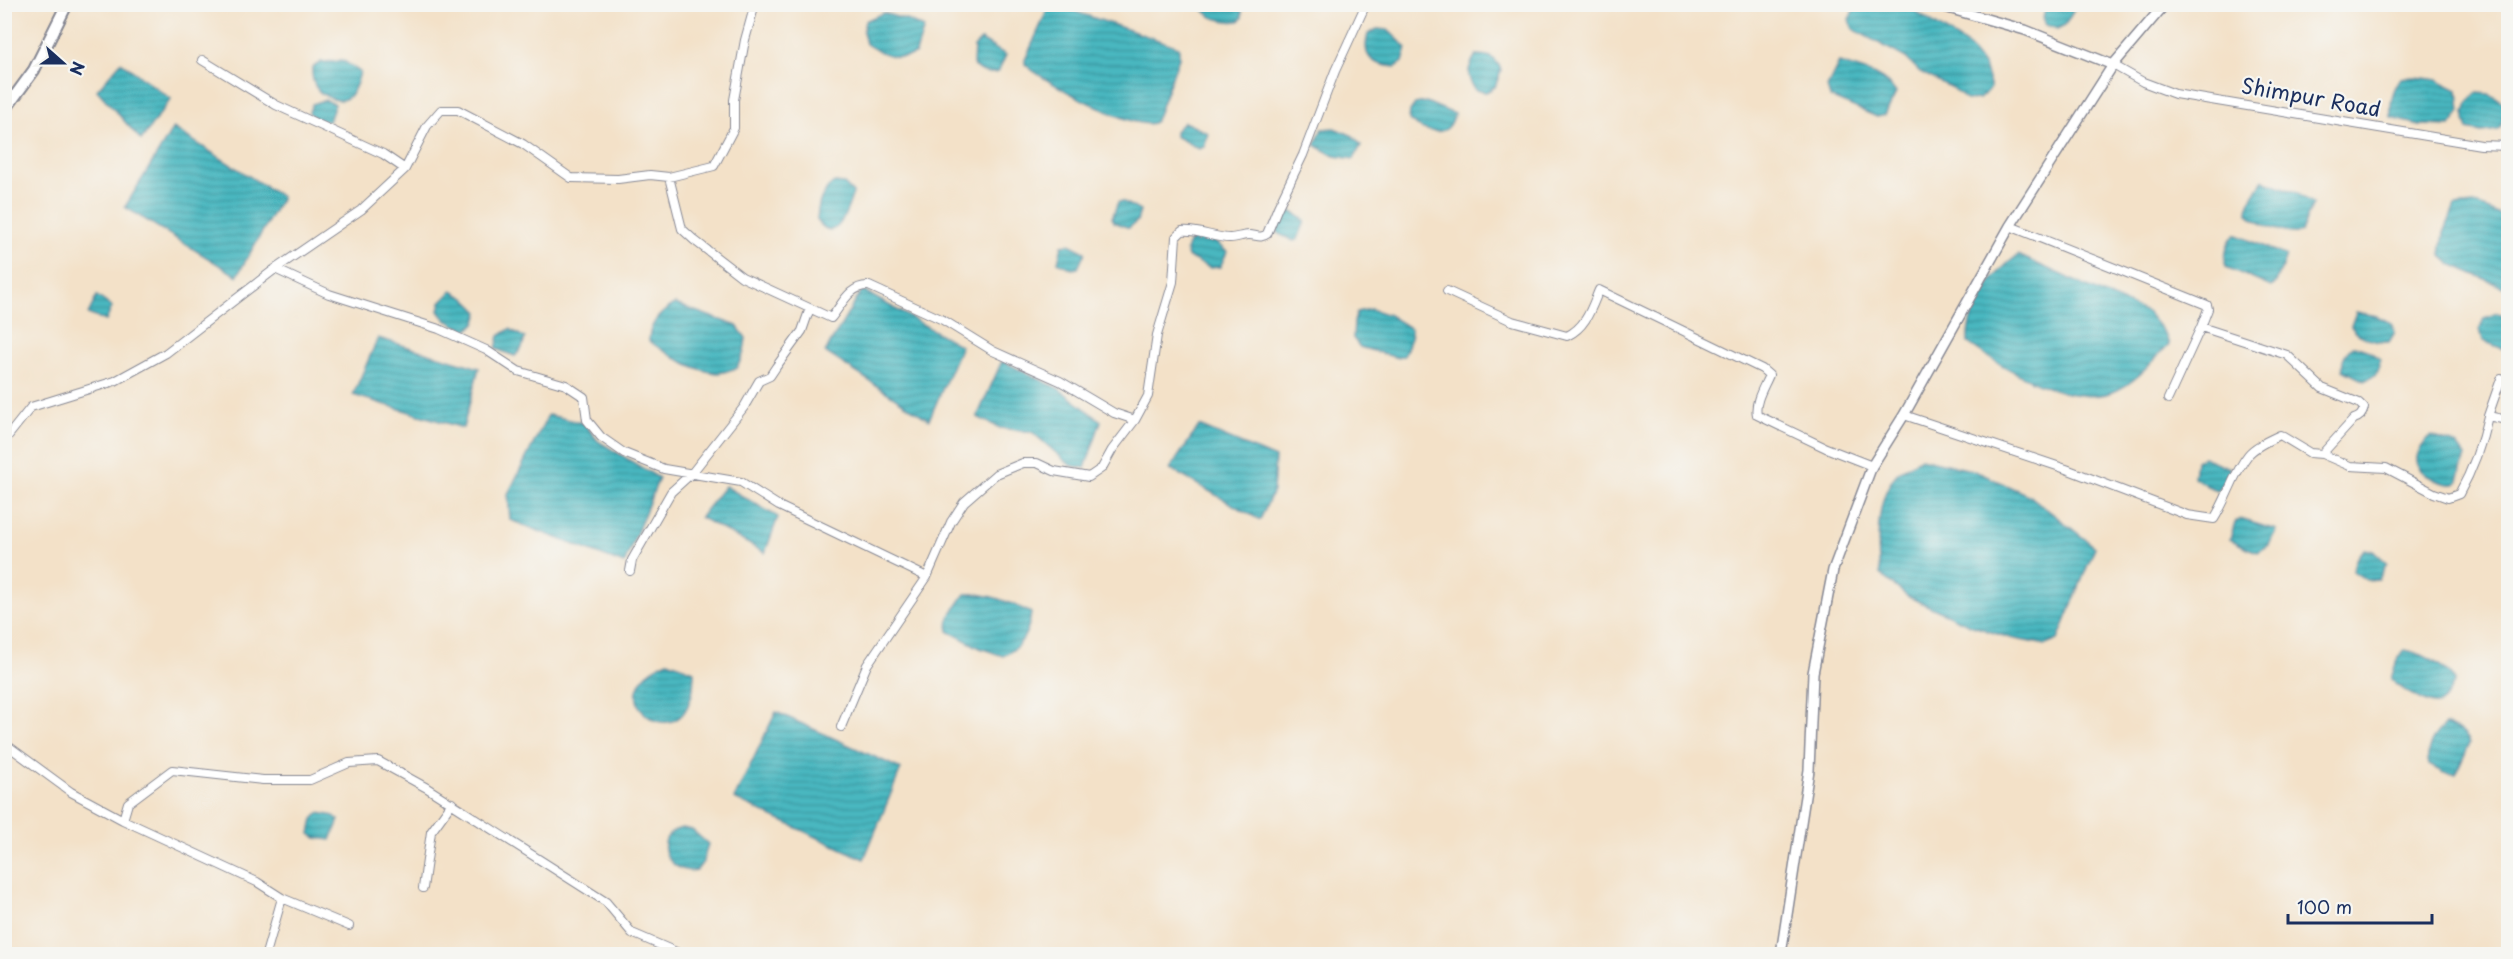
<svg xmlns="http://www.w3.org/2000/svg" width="2513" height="959" viewBox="0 0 2513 959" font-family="'Playpen Sans',sans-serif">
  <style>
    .water { fill: url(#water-rules); stroke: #32738f; stroke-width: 1.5 }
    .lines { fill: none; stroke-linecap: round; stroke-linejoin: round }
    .minor-casing { stroke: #878893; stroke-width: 10 }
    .tertiary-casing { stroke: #878893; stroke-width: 12 }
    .secondary-casing { stroke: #878893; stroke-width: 14 }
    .minor { stroke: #fff; stroke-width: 8 }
    .tertiary { stroke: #fff; stroke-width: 9 }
    .secondary { stroke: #fff; stroke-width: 10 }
    .labels { text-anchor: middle; stroke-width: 4.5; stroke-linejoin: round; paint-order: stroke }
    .street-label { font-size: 21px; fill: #1b2f5e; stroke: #f6f6f2 }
  </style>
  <defs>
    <pattern id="water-rules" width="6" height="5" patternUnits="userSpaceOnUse" patternTransform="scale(1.5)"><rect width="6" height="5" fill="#48b7c0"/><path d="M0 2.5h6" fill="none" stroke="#3b959f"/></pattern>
  </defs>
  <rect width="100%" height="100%" fill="#f6f6f2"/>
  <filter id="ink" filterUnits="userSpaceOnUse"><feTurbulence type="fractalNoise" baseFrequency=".0167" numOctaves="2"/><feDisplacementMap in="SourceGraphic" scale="12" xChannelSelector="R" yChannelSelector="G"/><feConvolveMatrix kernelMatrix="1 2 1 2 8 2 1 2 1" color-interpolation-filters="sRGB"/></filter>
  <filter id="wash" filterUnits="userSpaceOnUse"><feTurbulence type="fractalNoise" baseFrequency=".008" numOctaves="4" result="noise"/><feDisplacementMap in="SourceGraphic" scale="24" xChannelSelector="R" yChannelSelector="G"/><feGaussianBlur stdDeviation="1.35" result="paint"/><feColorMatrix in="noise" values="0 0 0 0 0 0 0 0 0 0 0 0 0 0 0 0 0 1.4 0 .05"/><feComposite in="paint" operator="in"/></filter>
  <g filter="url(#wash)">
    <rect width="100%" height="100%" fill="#f3e1c8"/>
    <path class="water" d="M1856 4 1905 5 1966 44 1984 66 1991 88 1979 99 1966 100 1954 89 1920 72 1906 58 1853 29 1849 20Z
      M1056 5 1179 47V58L1156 120 1153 123C1133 130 1040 80 1025 64V60L1047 11Z
      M1200 5H1242V18L1239 21C1224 23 1206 18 1200 5Z
      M2046 5V4L2077 5 2065 25 2057 29 2046 25 2043 19Z
      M883 13 904 19 924 28 916 53C900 62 881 54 866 44L863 32 865 21Z
      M1377 29 1388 30 1407 48 1403 62 1396 67C1374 65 1361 59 1368 34Z
      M981 40 1006 55 998 72C989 75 978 72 973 64L974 47Z
      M1476 55C1489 55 1496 57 1501 70L1495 87 1486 92 1475 90C1466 76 1467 69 1476 55Z
      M344 61 360 72C358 80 355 92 347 98 336 104 317 94 314 83 312 79 312 73 312 68L321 62Z
      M121 62 171 99 141 140 97 90Z
      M1839 63C1859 69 1884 74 1896 93L1885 115 1877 117 1830 97 1827 87Z
      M2416 77 2438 80 2458 90 2460 113 2451 126 2420 125 2391 118C2390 102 2392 91 2401 78Z
      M2476 93 2489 94 2506 104 2501 126 2498 130 2481 132 2468 129C2461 115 2466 103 2476 93Z
      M325 100 335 104 329 121C323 122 312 118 309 112L312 104Z
      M1426 102 1454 114C1450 140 1424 133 1409 120L1410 111 1415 104Z
      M1184 122 1208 133 1204 147 1199 149 1175 136V131Z
      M173 128 282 197 237 276 125 207Z
      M1334 128 1353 136 1361 145 1354 159 1334 156 1315 145 1322 129Z
      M2263 180 2295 192 2313 204 2301 232C2288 237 2255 223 2248 213L2249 203Z
      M834 183 844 184 853 193C848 208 837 248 817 220 818 204 821 192 834 183Z
      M1118 202H1124L1140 211 1137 221 1129 228 1114 222 1112 218Z
      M2474 204 2508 218V289L2451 264 2441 255 2444 233 2455 206Z
      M1287 210 1293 212 1305 221 1298 239 1294 241 1279 234 1277 230 1282 215Z
      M2235 234 2286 256 2276 283 2271 287 2226 267C2224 253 2226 244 2235 234Z
      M1196 238 1215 242 1227 252 1220 267 1210 268 1188 257 1186 250 1190 241Z
      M1069 244 1085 252 1078 268 1072 269 1058 262 1062 245Z
      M2018 255 2105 295 2147 312 2165 334 2169 344C2153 361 2136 383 2113 392 2068 408 2003 368 1968 343 1966 310 1993 273 2018 255Z
      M862 290 961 346 929 420 825 352Z
      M452 291 465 298 479 312 476 322 467 331 446 320 439 311 441 302Z
      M97 296 112 307 106 321 88 314Z
      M675 304 737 326 746 338 744 352 737 368C731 369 724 373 718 373 694 371 669 355 649 341 649 324 661 312 675 304Z
      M1371 309 1389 315 1411 329V338L1404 356 1398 358 1360 347 1353 338 1354 322 1357 312Z
      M2356 312 2377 316 2391 323 2395 332 2389 342C2375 343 2358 338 2351 326Z
      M2497 313 2508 318V351L2483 341 2480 329 2484 318Z
      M510 329 525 338 522 348 515 356 496 349 499 336Z
      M378 338 479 368 463 428 353 395Z
      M2353 346 2361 347 2381 359 2376 375 2364 381 2343 370C2341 358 2345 354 2353 346Z
      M1002 361 1059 389 1101 421 1085 468 1070 465 1032 432 1000 428 977 417Z
      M548 415 584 423 598 441 659 478 624 564 510 520 508 494Z
      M1199 426 1275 458 1273 491 1260 520 1170 469Z
      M2432 436 2457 445 2465 456 2457 483C2449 486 2442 483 2434 479 2410 468 2413 452 2432 436Z
      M2203 457 2230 468 2225 481 2218 490 2207 486 2194 477 2196 461Z
      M1921 458 1975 471 2030 496 2095 547 2058 640 2046 645 2010 638 1970 625 1907 596 1880 574C1877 544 1875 491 1901 470 1907 466 1915 462 1921 458Z
      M725 486 778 517 765 553 700 517Z
      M2240 519 2276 530 2269 545 2258 552 2247 548 2230 539 2235 522Z
      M2365 549 2374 551 2387 563 2378 579 2366 580 2353 571C2354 562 2357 554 2365 549Z
      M965 594C987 592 1012 603 1031 613 1029 633 1021 648 1003 656L980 648 948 631 949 617Z
      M2405 650C2426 654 2441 664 2455 680 2452 687 2446 702 2438 704 2427 706 2398 687 2391 679L2398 657Z
      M668 661 694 671C694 682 693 694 689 703 670 753 595 693 668 661Z
      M776 712 901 769 864 859 734 799Z
      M2445 725C2456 729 2466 732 2470 743L2456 774 2444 773 2429 765C2425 750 2433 734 2445 725Z
      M319 813 334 816 339 820 331 840 316 838 310 834 313 819Z
      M682 828 692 830 708 844 703 862 697 870C668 876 649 836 682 828Z"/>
  </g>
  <g filter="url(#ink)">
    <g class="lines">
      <defs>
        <path id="minor" d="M202 60 276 105 383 154 405 169
          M2113 65 2143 82 2175 94 2481 145 2508 146
          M669 177 682 229 694 240 742 277 831 318C842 305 849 285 869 286L943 320 993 351 1060 381 1114 413 1135 420
          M275 269 329 294 439 329 486 350 518 371 566 385 584 397 587 420 601 437 624 453 664 469 741 482 779 506 927 577
          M1447 291 1512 321 1567 336C1586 327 1591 309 1599 290L1762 369 1769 375C1764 387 1754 402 1757 415L1826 448 1872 466
          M2168 399 2201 327
          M1904 415 2066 469 2187 515 2214 519C2227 499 2233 474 2248 455 2255 446 2270 440 2280 435L2310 453 2322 454 2354 419C2360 417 2362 415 2364 408L2359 403 2322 388 2287 355 2201 327 2208 309 2207 305 2010 226
          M2488 416 2501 379
          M4 441 31 407 115 381 166 353 275 269 361 210 405 169 427 126 441 110H458L523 144 571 178 618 179 650 175 669 177 714 166 734 128V100L745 40 755 4
          M2322 454 2350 466 2386 468 2434 493 2448 498 2459 494C2473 469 2482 444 2488 416L2502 419 2508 416
          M630 571 632 560 671 492 692 473 744 407 759 381 770 376 776 367 802 331 810 308
          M841 727 867 665 927 577 951 522 964 502 996 474 1023 463H1037L1054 471 1089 477 1102 468 1112 450 1135 420 1148 396 1157 335 1173 282 1176 237 1182 231C1196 229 1214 238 1230 238 1236 238 1243 235 1249 235 1257 235 1260 239 1267 234L1278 207 1303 155 1335 71 1366 4
          M4 743 71 792 123 820 257 882 282 898 349 926
          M123 820 128 803 172 770 263 780H310L349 763 378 761 427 788 606 902 632 933 681 954
          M423 888 431 832 452 803
          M266 954 282 898"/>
        <path id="tertiary" d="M1934 4 2025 30 2113 65
          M1781 954 1809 770 1813 673 1833 570 1872 466 1904 415 2010 226 2113 65 2165 4"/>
        <path id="secondary" d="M4 111 34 70 67 4"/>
      </defs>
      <use href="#minor" class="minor-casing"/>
      <use href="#tertiary" class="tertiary-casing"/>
      <use href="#secondary" class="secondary-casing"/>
      <use href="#minor" class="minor"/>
      <use href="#tertiary" class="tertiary"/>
      <use href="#secondary" class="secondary"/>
    </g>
  </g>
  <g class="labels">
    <g class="street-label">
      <text transform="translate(2311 98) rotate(10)" y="7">Shimpur Road</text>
    </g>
  </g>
  <rect width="2513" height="959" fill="none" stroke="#f6f6f2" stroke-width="24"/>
  <g transform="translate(63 63) rotate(111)" stroke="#f6f6f2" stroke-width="4.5" paint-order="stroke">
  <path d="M0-4.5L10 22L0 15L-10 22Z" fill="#1b2f5e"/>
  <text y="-9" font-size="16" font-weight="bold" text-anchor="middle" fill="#1b2f5e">N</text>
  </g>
  <path d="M2288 914v9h144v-9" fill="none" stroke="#1b2f5e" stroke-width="3"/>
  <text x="2297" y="914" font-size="18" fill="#1b2f5e" stroke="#f6f6f2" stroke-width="4.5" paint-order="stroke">100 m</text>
</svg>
